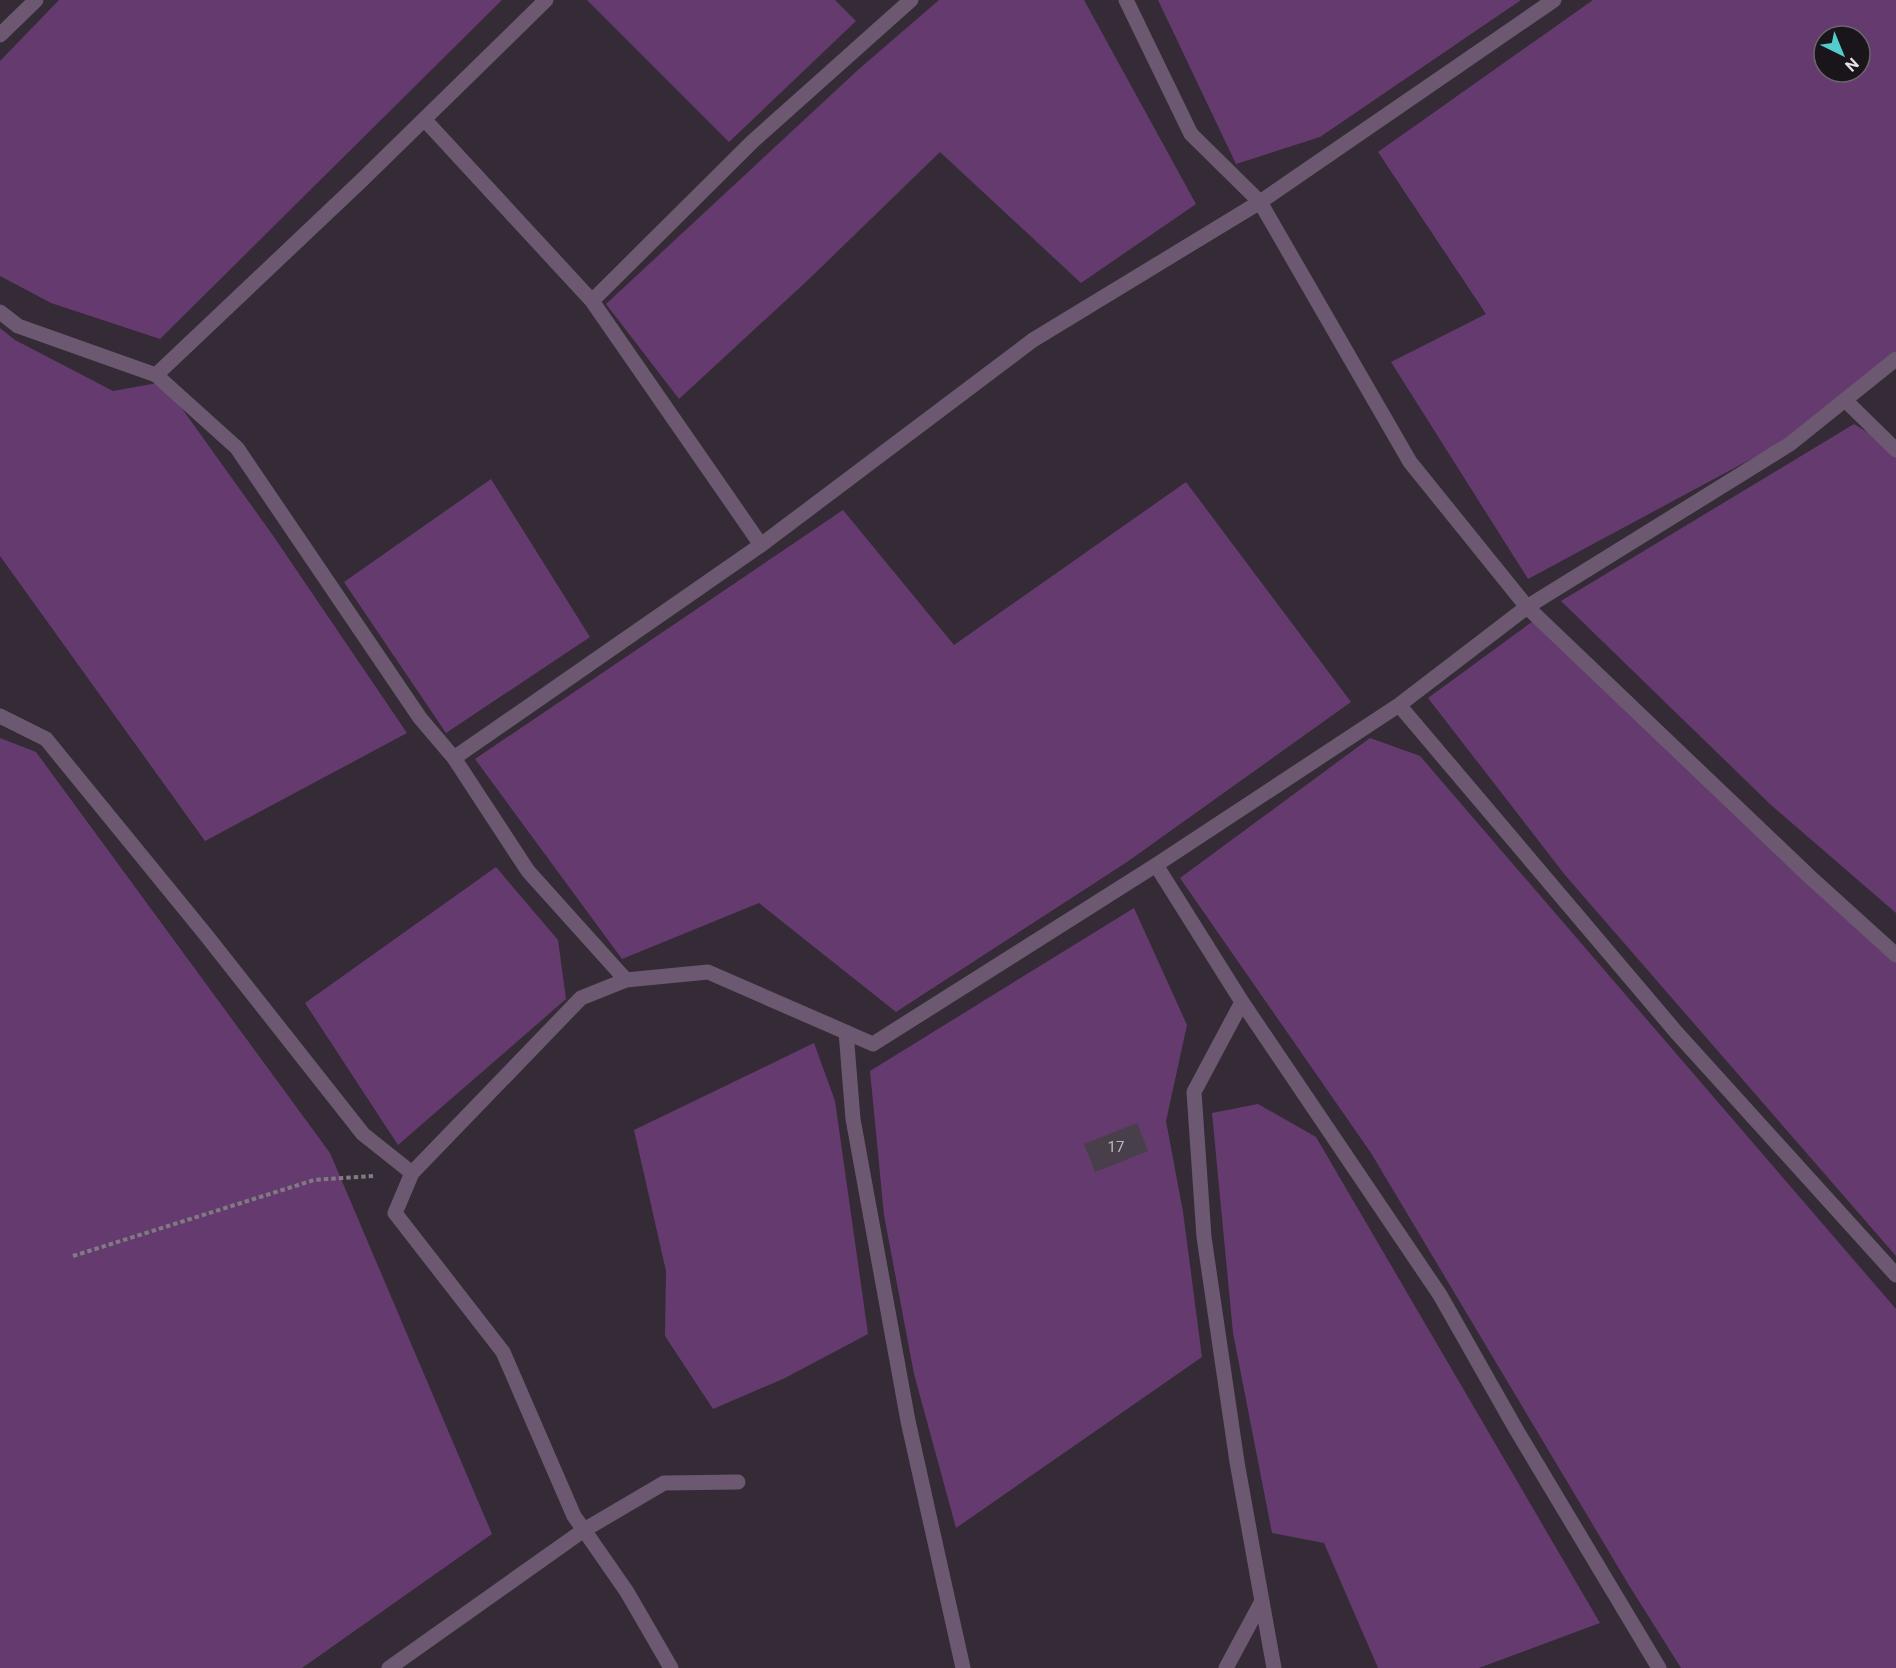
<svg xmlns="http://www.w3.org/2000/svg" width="1896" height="1668" viewBox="0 0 1896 1668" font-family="Roboto,sans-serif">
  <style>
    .green { fill: #653b6f; fill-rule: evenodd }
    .building { fill: #483f4a }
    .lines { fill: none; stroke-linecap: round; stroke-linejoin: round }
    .path { stroke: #817a83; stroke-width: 4; stroke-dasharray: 4.5 3; stroke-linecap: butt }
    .lane { stroke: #6c5971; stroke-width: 15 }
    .street { stroke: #6c5971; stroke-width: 15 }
    .labels { text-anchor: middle; stroke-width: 4.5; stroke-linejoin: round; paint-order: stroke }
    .number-label { font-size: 15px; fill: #beb8c0 }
  </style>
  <rect width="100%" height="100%" fill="#342b36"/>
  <path class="green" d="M59 0H502L160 339 51 303 0 276V61Z
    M587 0H835L856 21 729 142Z
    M939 0H1084L1196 204 1081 283 940 152 808 280 679 399 606 304 859 69Z
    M1158 0H1521L1320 137 1236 164Z
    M1593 0H1896V357L1844 409 1528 579 1391 362 1486 314 1378 152ZM1824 36H1860V72H1824Z
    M0 328 15 340 113 391 163 382 274 537 407 733 205 841 0 556Z
    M1854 424 1896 450V913L1771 805 1561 601Z
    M491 479 590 637 446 733 344 582Z
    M1186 482 1351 702 1127 862 896 1012 759 903 622 959 475 759 843 510 954 645Z
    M1533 621 1896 952V1256L1565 875 1428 698Z
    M0 738 36 752 330 1153 492 1534 302 1668H0Z
    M1370 738 1420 756 1896 1309V1668H1681L1630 1587 1371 1153 1180 878Z
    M496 867 558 940 566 999 398 1145 305 1003Z
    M1134 908 1187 1025 1166 1121 1183 1212 1202 1357 956 1528 914 1374 884 1215 870 1071Z
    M814 1043 835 1101 868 1334 785 1378 713 1409 665 1336 666 1271 634 1130Z
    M1258 1104 1316 1137 1600 1623 1479 1668H1378L1324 1543 1272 1533 1233 1333 1212 1113Z"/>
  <path class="building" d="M1137 1123 1148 1151 1095 1172 1084 1144Z"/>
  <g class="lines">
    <path class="path" d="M73 1256 314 1180 373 1176"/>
    <path class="lane" d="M0 35 36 0
      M424 119 592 301 752 142 911 0
      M592 301 761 545
      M0 312 18 326 156 375 237 448 420 718 454 758 528 871 626 980
      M1896 359 1790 444 1527 607 1809 876 1896 955
      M156 375 362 180 546 0
      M1845 400 1896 450
      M1399 705 1676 1032 1896 1275
      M0 716 46 739 206 935 363 1134 412 1173
      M454 758 761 545 1033 340 1260 202 1554 0
      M1156 865 1242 1002 1440 1295 1517 1431 1659 1668
      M1242 1002 1194 1092 1204 1237 1237 1462 1274 1668
      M846 1032 853 1119 908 1421 963 1668
      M584 1530 574 1516 503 1352 395 1213 412 1173 581 998 626 980 708 972 873 1044 1156 865 1399 705 1527 607 1410 462 1260 202 1191 134 1126 0
      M1226 1668 1262 1601"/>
    <path class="street" d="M584 1530 627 1592 671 1668
      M389 1668 584 1530 664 1483 738 1482"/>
  </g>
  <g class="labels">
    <g class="number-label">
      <text x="1116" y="1152">17</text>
    </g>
  </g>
  <g transform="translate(1842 54) rotate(137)"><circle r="28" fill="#19151a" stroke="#6b666c" stroke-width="1.5"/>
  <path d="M0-4.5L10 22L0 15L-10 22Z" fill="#52cdcc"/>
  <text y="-9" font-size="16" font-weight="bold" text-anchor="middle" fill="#e6e0e7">N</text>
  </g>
</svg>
